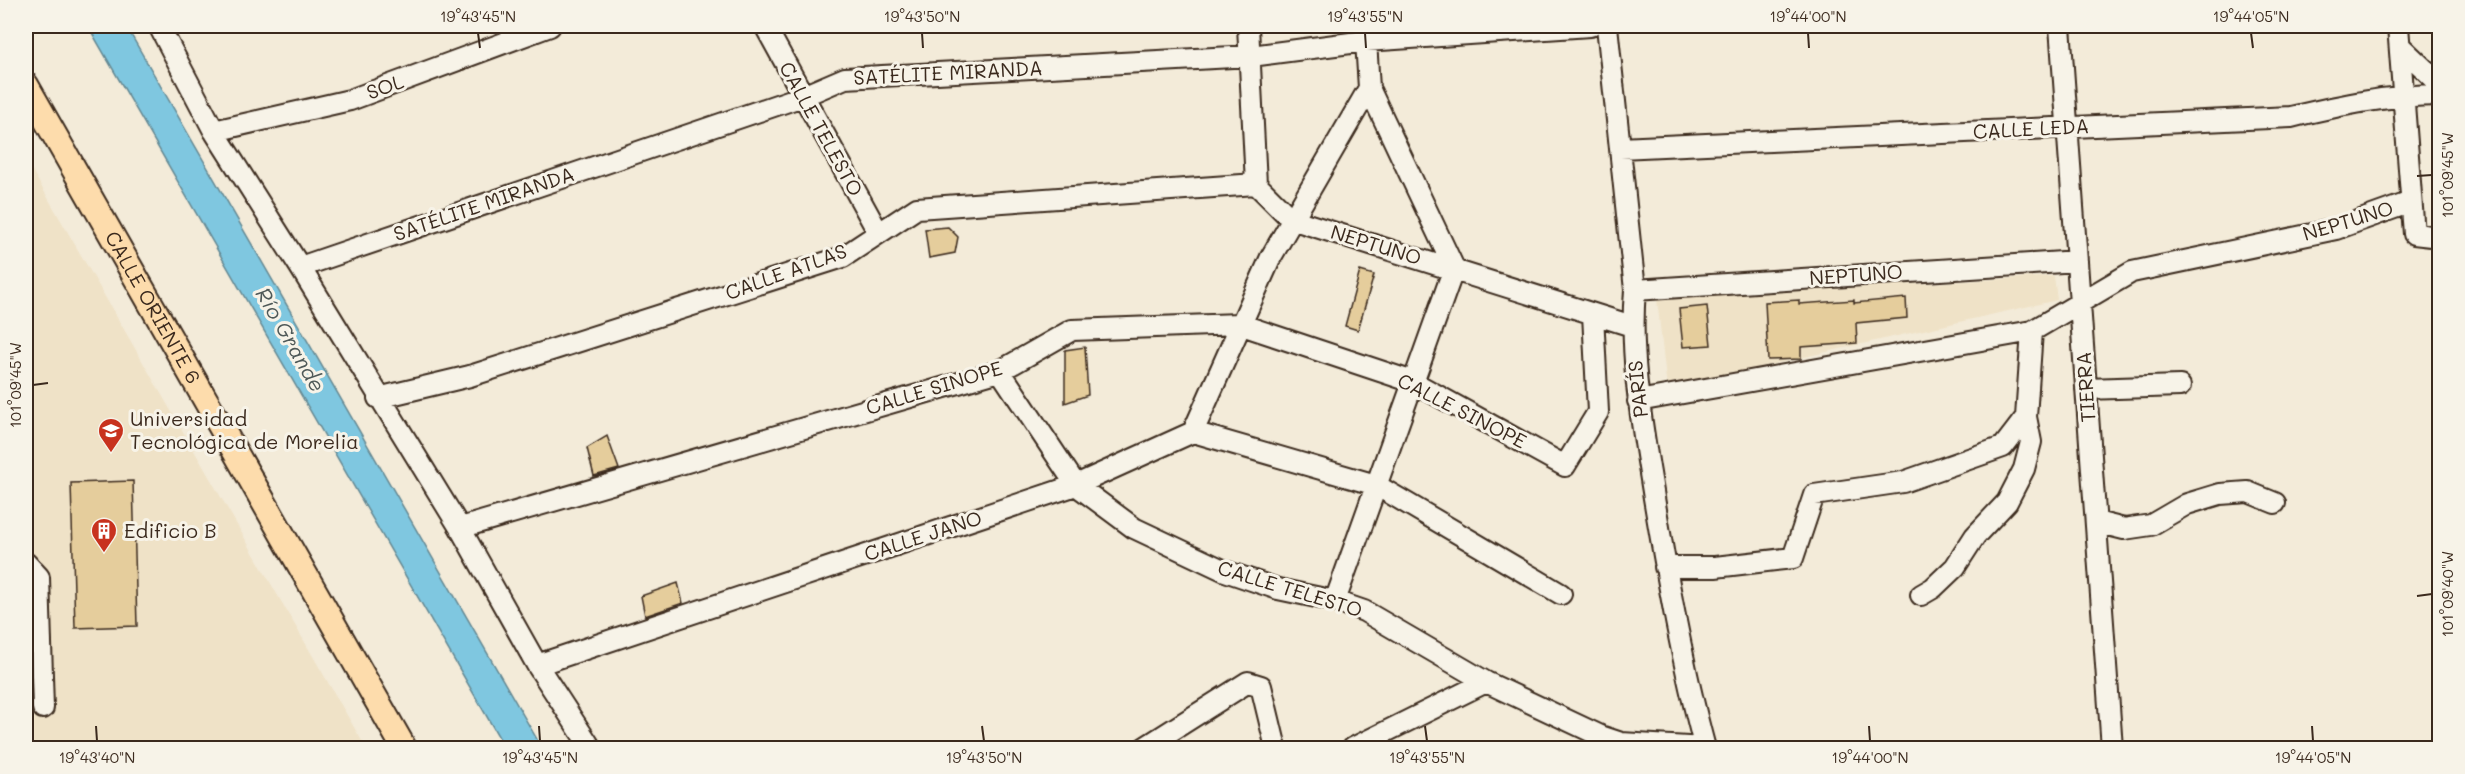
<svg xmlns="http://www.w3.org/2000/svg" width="2465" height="774" viewBox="0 0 2465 774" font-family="Mali,sans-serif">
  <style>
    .built { fill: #efe2c7 }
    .water { fill: #7fc7e0; stroke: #648892; stroke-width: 1.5 }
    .building { fill: #e5cd9c; stroke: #3b2a1e; stroke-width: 1.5 }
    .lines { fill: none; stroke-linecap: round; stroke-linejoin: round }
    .minor-casing { stroke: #3b2a1e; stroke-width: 24 }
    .major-casing { stroke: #3b2a1e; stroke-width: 28 }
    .minor { stroke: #f7f3e8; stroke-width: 20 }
    .major { stroke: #fddcac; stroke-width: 24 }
    .ticks { fill: none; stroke: #3b2a1e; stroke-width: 2 }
    .labels { text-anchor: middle; stroke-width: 6; stroke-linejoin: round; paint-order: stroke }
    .street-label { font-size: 20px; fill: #3b2a1e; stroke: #f7f3e8 }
    .poi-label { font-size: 20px; fill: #3b2a1e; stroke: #f7f3e8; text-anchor: start }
    .water-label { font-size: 21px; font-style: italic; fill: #4f5958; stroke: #f7f3e8 }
    .neatline { fill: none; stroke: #3b2a1e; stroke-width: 2 }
    .ticks-label { font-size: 15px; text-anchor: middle; fill: #3b2a1e }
  </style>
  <rect width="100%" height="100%" fill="#f3ebd9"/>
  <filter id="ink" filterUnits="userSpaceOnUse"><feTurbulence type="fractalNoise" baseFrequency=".0167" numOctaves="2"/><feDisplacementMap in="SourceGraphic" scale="12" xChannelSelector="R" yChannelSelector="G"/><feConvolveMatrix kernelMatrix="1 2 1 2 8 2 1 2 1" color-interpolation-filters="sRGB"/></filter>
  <g filter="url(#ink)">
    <path class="built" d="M26 160 366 748H26Z
      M2054 276 2057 300 1667 388 1657 299Z"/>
    <path class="water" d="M88 26H126L542 748H505Z"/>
    <path class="building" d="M948 227 958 237 955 253 929 258 925 229Z
      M1360 271 1374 275 1358 330 1345 326Z
      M1906 298 1907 318 1856 323 1857 343 1801 347V359L1768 360 1765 302 1799 300V304L1854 300V303Z
      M1707 306 1711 345 1683 347 1679 309Z
      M1085 347 1088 395 1065 403V350Z
      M607 436 619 469 594 476 587 448Z
      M133 481 137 626 75 628 71 483Z
      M678 583 683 603 645 616 641 596Z"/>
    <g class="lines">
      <defs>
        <path id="minor" d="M159 26 214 131 300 267 460 528 537 665 591 748
          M765 26 878 232
          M1248 26 1256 184
          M1607 26 1635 290C1629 360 1643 429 1654 498 1668 581 1683 667 1705 748
          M2060 26 2112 748
          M2398 26 2414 234 2440 237
          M2400 46 2440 84
          M214 131 350 100 550 26
          M1620 148 2291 117C2341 105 2388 95 2440 95
          M300 267 803 96 845 78 1251 56 1366 41 1590 26
          M1635 290 2077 261
          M1000 371 1076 485 1134 528 1225 571 1278 589 1335 601 1364 611 1486 682 1603 737 1621 743 1705 748
          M2086 389 2180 386
          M378 398 470 376 843 257 917 208 1256 184 1291 219 1632 326
          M1638 401 2032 331 2132 272 2336 229 2411 202
          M1193 432 1376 485 1561 594
          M2096 522 2124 529 2151 525 2187 504 2220 494 2248 492 2275 503
          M460 528 1000 371 1072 330 1239 324 1413 382 1565 466 1598 412 1593 314
          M26 563 39 577 43 708
          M1665 567H1715L1793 558 1814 495 1903 482 2003 447 2026 417 2032 331
          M1921 595 1933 588 1955 567 1975 536 2007 502 2024 469 2031 442 2026 417
          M1335 601 1454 268 1369 88
          M537 665 1076 485 1193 432 1271 257 1369 88 1366 41
          M1144 748 1248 682 1261 686 1276 748
          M1353 748 1486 682"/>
        <g id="major">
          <path id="s1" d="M26 85 404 748"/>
        </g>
      </defs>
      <use href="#minor" class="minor-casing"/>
      <use href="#major" class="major-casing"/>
      <use href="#minor" class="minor"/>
      <use href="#major" class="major"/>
    </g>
  </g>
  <path class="ticks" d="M478 33 480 48M922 33 923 48M1365 33 1366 48M1808 33 1809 48M2251 33 2253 48M2417 176 2432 175M33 385 48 383M2417 596 2432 594M96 726 97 741M539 726 540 741M982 726 984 741M1425 726 1427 741M1869 726 1870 741M2312 726 2313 741"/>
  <defs>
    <symbol id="university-pin" viewBox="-11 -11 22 30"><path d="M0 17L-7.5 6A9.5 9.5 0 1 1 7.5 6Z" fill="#c8321e" stroke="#f7f3e8"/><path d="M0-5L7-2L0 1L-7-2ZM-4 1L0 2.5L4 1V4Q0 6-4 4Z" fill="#fff"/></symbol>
    <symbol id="building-pin" viewBox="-11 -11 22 30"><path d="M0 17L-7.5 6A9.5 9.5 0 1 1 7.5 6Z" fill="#c8321e" stroke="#f7f3e8"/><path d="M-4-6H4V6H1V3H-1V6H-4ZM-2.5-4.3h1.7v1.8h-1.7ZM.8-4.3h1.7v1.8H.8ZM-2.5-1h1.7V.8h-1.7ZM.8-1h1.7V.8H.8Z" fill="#fff"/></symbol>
  </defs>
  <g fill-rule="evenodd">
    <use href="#university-pin" x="96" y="416" width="30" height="40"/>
    <use href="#building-pin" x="89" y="516" width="30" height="40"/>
  </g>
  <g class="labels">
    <g class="street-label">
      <text transform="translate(948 73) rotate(-3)" y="7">SATÉLITE MIRANDA</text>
      <text transform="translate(385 87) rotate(-20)" y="7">SOL</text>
      <text transform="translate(821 129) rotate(61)" y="7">CALLE TELESTO</text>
      <text transform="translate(2031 129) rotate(-3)" y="7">CALLE LEDA</text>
      <text transform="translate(484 204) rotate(-19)" y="7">SATÉLITE MIRANDA</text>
      <text transform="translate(2348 221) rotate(-17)" y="7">NEPTUNO</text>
      <text transform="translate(1376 245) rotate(17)" y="7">NEPTUNO</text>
      <text transform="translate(786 272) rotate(-20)" y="7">CALLE ATLAS</text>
      <text transform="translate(1856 275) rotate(-4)" y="7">NEPTUNO</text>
      <text dy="7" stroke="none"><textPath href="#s1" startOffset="256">CALLE ORIENTE 6</textPath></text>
      <text transform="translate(2086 387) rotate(-94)" y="7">TIERRA</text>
      <text transform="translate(934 388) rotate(-17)" y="7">CALLE SINOPE</text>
      <text transform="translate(1638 389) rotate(-96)" y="7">PARÍS</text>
      <text transform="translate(1462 411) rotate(27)" y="7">CALLE SINOPE</text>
      <text transform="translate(923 536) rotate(-18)" y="7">CALLE JANO</text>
      <text transform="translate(1290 589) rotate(17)" y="7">CALLE TELESTO</text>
    </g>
    <g class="poi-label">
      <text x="130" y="426">Universidad<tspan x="130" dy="23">Tecnológica de Morelia</tspan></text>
      <text x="124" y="538">Edificio B</text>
    </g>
    <g class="water-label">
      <text transform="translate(290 340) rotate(60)" y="7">Río Grande</text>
    </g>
  </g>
  <rect width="2465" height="774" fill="none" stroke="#f7f3e8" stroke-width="66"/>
  <rect x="33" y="33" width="2399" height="708" class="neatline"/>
  <g class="ticks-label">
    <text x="478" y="22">19°43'45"N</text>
    <text x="922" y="22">19°43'50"N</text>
    <text x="1365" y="22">19°43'55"N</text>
    <text x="1808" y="22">19°44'00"N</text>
    <text x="2251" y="22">19°44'05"N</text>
    <text transform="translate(2448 175) rotate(-90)" y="5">101°09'45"W</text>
    <text transform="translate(16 385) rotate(-90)" y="5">101°09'45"W</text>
    <text transform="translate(2448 594) rotate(-90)" y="5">101°09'40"W</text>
    <text x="97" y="763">19°43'40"N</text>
    <text x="540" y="763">19°43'45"N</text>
    <text x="984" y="763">19°43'50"N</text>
    <text x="1427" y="763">19°43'55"N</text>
    <text x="1870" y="763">19°44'00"N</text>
    <text x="2313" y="763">19°44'05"N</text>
  </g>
</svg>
